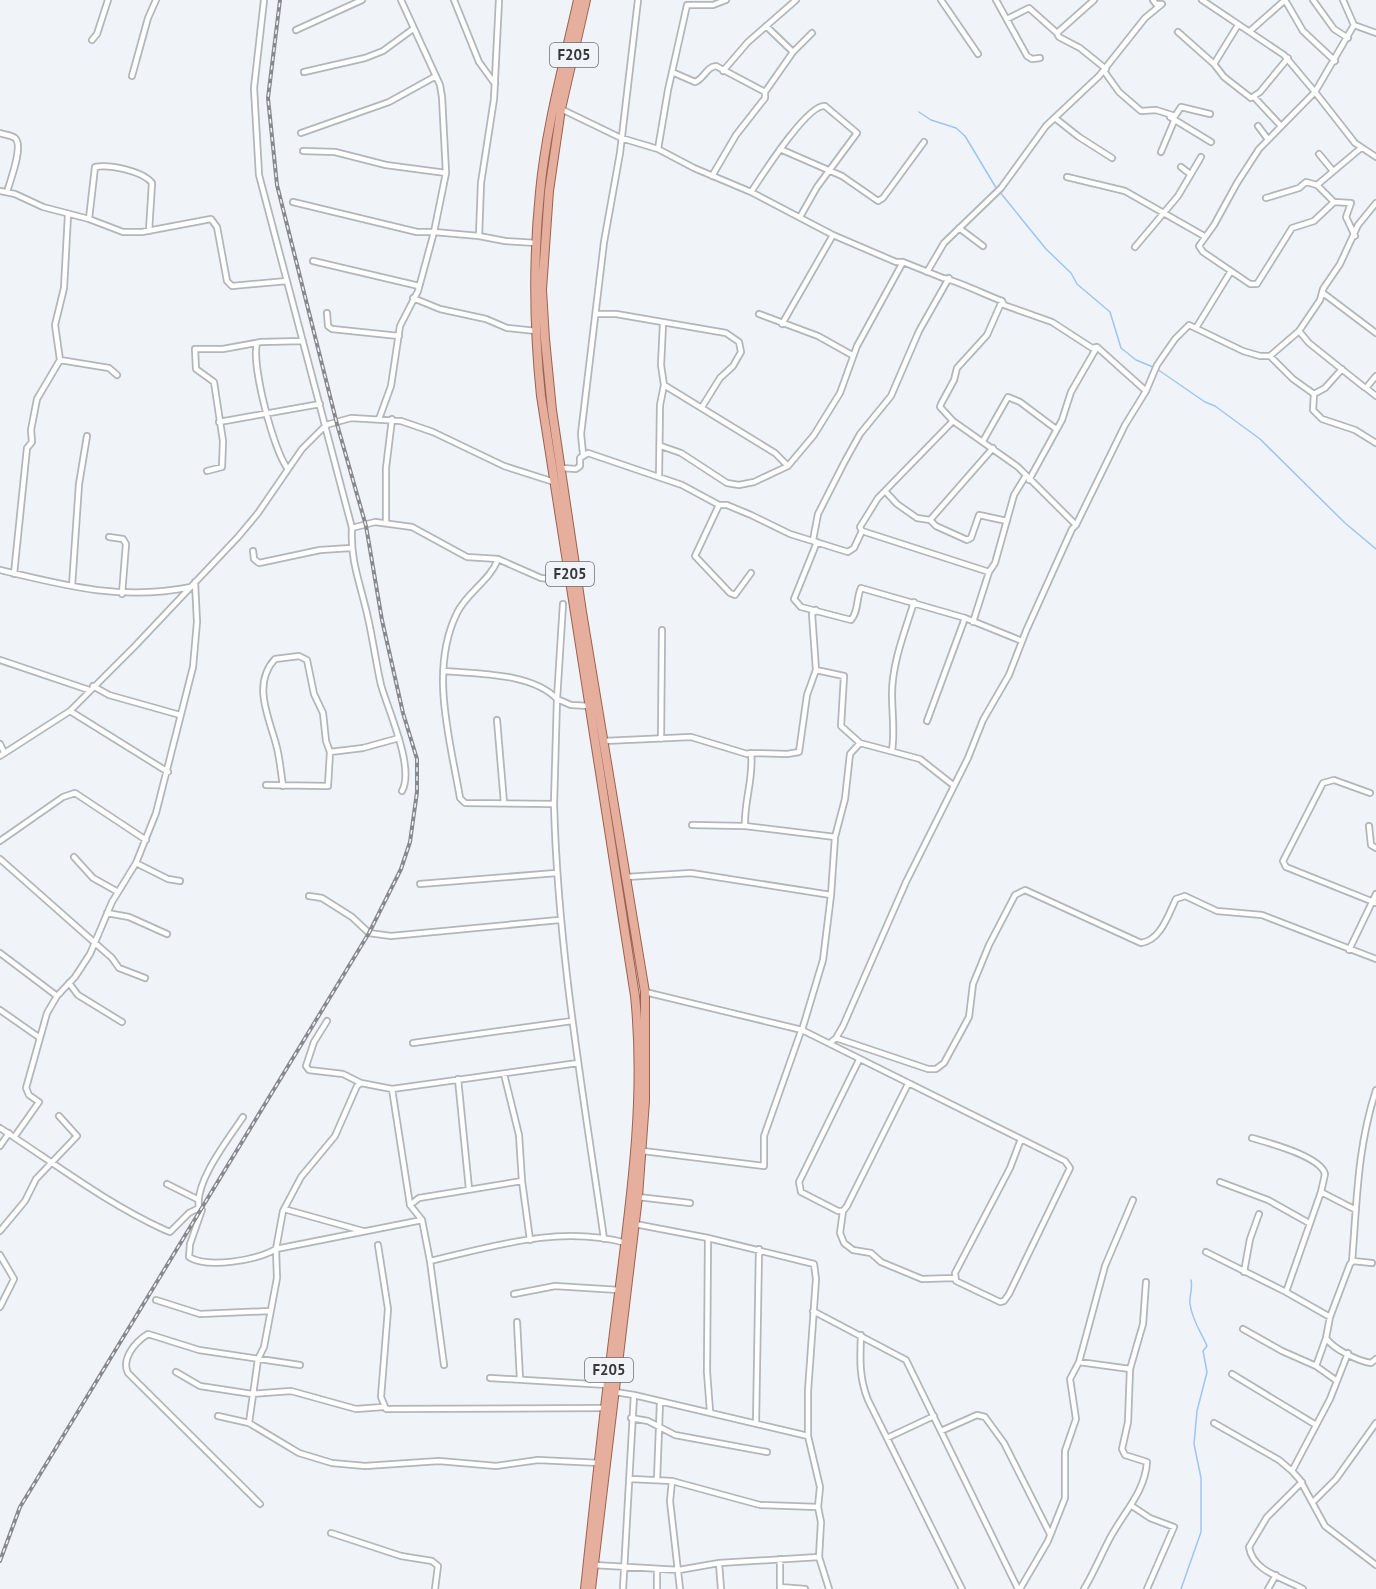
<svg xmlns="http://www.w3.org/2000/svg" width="1376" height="1589" viewBox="0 0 1376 1589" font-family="'PT Sans',sans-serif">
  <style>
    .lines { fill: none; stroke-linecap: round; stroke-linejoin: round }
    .stream { stroke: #9dc5f3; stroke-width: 1.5 }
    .minor-casing { stroke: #b2b6bb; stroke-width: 8 }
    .primary-casing { stroke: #9c624f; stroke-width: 10 }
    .minor { stroke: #fff; stroke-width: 4.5 }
    .primary { stroke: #e5ae9d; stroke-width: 8 }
    .rail-casing { stroke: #87898d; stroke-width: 4 }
    .rail { stroke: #f0f4f9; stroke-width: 1.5; stroke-dasharray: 4.5; stroke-linecap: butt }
    .labels { text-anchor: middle; stroke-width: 5; stroke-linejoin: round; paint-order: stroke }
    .shield { fill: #f0f4f9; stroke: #6e7073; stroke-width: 1.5 }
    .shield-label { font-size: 15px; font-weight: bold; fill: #36383a }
  </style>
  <rect width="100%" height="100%" fill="#f0f4f9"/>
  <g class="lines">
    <path class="stream" d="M919 112 931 120 956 128 965 136 995 186 1046 249 1071 273 1077 284 1110 312 1121 348 1136 360 1153 367
      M1157 369 1205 402 1215 406 1260 439 1345 523 1376 549
      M1181 1589 1201 1532V1478L1194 1444 1197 1411 1207 1372 1203 1351 1207 1346C1201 1332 1192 1320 1190 1304 1189 1296 1193 1289 1191 1280"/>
    <defs>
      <path id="minor" d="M264 0 254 88 259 175 352 528C350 562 361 585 368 618 373 640 376 663 381 685 388 710 415 768 402 791
        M401 0 440 85 442 97 446 173 434 232 479 236
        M454 0 479 62 495 84
        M499 0 494 99 481 183 479 236 505 241 537 243
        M941 0 978 54
        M996 0 1027 56 1032 59 1040 58
        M1202 0 1284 55 1315 92 1259 149 1237 183 1214 225 1199 246 1203 252 1231 271
        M1285 0 1303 31 1335 61
        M1313 0 1334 29 1348 38
        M1343 0 1354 25 1376 33
        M1007 19 1029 8 1057 33 1059 37 1080 48 1106 69
        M1238 25 1214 64 1224 77 1251 98 1260 92 1288 58
        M1354 25 1315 92 1355 143 1376 157
        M766 26 793 52
        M296 30 362 0
        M1250 31 1285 0
        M1178 32 1214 64
        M1057 33 1094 0
        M92 40 97 34 108 0
        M723 71 748 42 796 0
        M1104 71 1119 92 1141 111 1156 110 1175 116 1181 107 1210 114
        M304 72 365 58 383 51 413 29
        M672 72 695 82C704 79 706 67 716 66L765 92V98L736 135 712 176
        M132 76 148 18 156 0
        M765 92 793 52 812 33
        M1254 97 1281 126
        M561 109 621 138 658 149 694 168 751 192 833 235 896 262H903L943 278C950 278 991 297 1002 301L987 335 957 368 954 380 941 404 940 407 953 421
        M1170 117 1211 142
        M1055 118 1079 137 1112 158
        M1258 126 1267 138
        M0 133C5 135 11 135 15 138 24 146 10 181 7 192
        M301 133 389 102 436 76
        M658 149 668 90 687 5H713L726 0
        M780 149 842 176 878 201 883 198 924 142
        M303 151 335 152 386 165 446 173
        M1161 152 1174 121
        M1319 154 1333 171
        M1181 167 1190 174
        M1067 177 1125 191 1204 236
        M1317 185 1334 202 1351 203 1346 217 1355 236
        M0 191 15 194 43 207 89 219 123 232H142L211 219 217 227 227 281 232 286 287 281
        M751 192C761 177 807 104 825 106L857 133 817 187 800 217
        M1266 198 1299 188 1306 182 1317 185 1361 148
        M293 202 417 232H434L418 291 400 326 391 386 379 419
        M89 219 95 167C109 164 143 171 152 183L149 231
        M959 228 983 246
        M1135 247 1178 196 1201 157
        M313 261 419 286
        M927 272 944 243 1001 188 1046 126 1099 76 1145 18 1162 4H1156L1153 0
        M1323 293 1376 333
        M413 298 440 309 486 319 507 328 536 331
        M1002 301 1004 305 1052 322 1092 348 1097 347 1146 391
        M327 313 328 326 332 329 399 336
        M598 314H616L726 333 739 342 741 352 733 366 720 378 702 407
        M759 314 818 336 852 355
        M782 324 833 235
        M1196 328 1231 271 1250 284H1257L1292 228 1314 221 1334 202
        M1299 331 1309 343 1364 387 1366 388 1376 376
        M257 343C251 364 274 453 288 469
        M1270 356 1293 379 1314 394 1325 388 1342 369
        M60 360 109 368 117 375
        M664 385 775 453 788 466
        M1366 388 1376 396
        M1314 394 1313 410 1322 419 1355 430 1376 443
        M219 422 320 404
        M983 441 1008 397 1020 402 1056 429
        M661 446 681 453 727 483 739 485 754 482 788 466 814 435 840 393 857 346 903 262
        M583 454 581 434 604 242 620 153 638 0
        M561 468 576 469 580 466V458L588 453 682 485 719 505H727L751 515 790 534 848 552 854 548 862 531 860 527 878 498 953 421 1018 467 1076 525 1072 529 1026 631 1009 675 983 720 968 758 906 882 843 1026 836 1038 830 1043
        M207 471 222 467 223 441 214 382 196 369 195 349H223L261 342 303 341
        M659 477 660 405 664 385 661 365 663 324
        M1029 480 1062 420 1071 392 1097 347
        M885 491 897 504 917 518 930 520 936 526 967 540 971 538 979 515 1007 521
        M719 505 695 556 730 593 735 595 751 573
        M930 520 993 448
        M386 523V468L392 419
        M1076 525 1125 425 1146 391 1157 365 1175 339 1189 325 1243 351 1260 356H1270L1299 331 1320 300 1323 289 1340 264 1358 225 1376 203
        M352 528 375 522 412 527 467 557 498 559
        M862 531 989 572 995 563 1014 495 1025 477
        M109 537 123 539 126 544 122 594
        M813 540 818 514 845 461 860 434 891 396 919 331 949 278
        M817 542 794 599 801 607 851 620C859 611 856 598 861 588L965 618 1022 641
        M253 551 254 559 259 563 320 550 351 548
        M0 570C66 586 123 601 191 587
        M14 574 27 448 32 442 31 430 37 399 60 360 55 325 64 288 68 215
        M571 581 541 578 498 559C490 581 467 592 457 613 429 670 450 739 460 798L465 803 554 804 557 699 571 705 589 706
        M72 586 79 484 87 436
        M973 622 989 572
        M0 660 89 690
        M816 670 844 676 841 726 860 743
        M444 671C479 674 532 673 557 699L563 604
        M93 686 109 695 180 715
        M70 711 168 772
        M497 720 504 803
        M927 721 965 618
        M661 739 662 630
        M604 741 691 737 747 754 751 753C754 778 744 800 745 826
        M0 744 4 752
        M892 751C895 731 892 714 892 694 892 663 905 631 914 602
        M751 753 787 754 799 752 807 695 816 670 812 614 816 610
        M0 756 70 711 135 646 238 537 258 513 302 449 326 425 351 418 401 421 433 432 504 466 554 482
        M266 785 328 786 330 752
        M283 786C281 774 280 760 277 748 270 719 251 685 275 659L299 656 307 660 314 694 323 713 326 741 330 752 363 748 399 738
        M1370 793 1334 780 1323 783 1283 861 1286 867 1376 903
        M554 804C558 952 583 1092 604 1239
        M692 825 745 826 835 837 831 895
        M1369 826 1371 845 1376 848
        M835 837 845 799 850 754 860 743 920 759 953 785
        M0 841 63 797 75 793 146 840
        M74 857 93 878 118 892
        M0 859 112 958 119 968 145 978
        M136 863 168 879 180 881
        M626 877 691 873 831 895 823 960 802 1030
        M420 884 556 873
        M309 896 322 898 352 917 369 933 391 936 559 920
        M107 913 129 917 167 934
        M1349 950 1376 894
        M0 953 57 996
        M69 983 78 995 122 1022
        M645 992 802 1030 1065 1161 1070 1168 1009 1294 1004 1301 1000 1302 956 1281 955 1273 1010 1168 1021 1139
        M0 1010 40 1038
        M327 1021 314 1042 306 1066 309 1070 343 1074 361 1083
        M836 1038 928 1069H936L944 1063 969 1017 973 984 989 945 1015 895 1025 890 1141 943C1161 940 1168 915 1176 899L1185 896 1217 911 1262 915 1376 959
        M413 1043 572 1021
        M859 1060 799 1182 801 1192 838 1211H843L847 1206 908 1084
        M578 1063 392 1089 361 1083 357 1086 335 1136 301 1177 283 1211 276 1249 277 1278 264 1347 258 1359 249 1423 299 1453 332 1463 365 1466 439 1461 496 1466 538 1460 600 1463
        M504 1074 519 1135 522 1181
        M458 1079 469 1189
        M392 1089 410 1205 422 1220 430 1261C495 1246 559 1225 626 1243
        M243 1117C229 1138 194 1182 199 1208L202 1210 190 1244 189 1257C208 1269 257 1260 276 1249L422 1220
        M0 1128C54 1163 106 1203 165 1230L170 1232 189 1213 199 1208
        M15 1136 39 1102 29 1095 26 1088 47 1013 57 996 75 977 90 954 112 902 136 863 156 813 193 667 197 622 195 582
        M1252 1138C1269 1143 1320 1156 1325 1174L1321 1192
        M0 1146 9 1133
        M643 1151 764 1166V1136L801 1031
        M1220 1182 1268 1200 1309 1223
        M167 1184 197 1199
        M638 1197 690 1203
        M410 1205 419 1198 522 1181 530 1240
        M284 1209 363 1231
        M843 1211 840 1233 844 1243 853 1250 871 1253 881 1262 922 1279 954 1278
        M635 1224 708 1238 814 1264 816 1279 808 1391V1436L820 1487 818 1507 821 1522 819 1557 829 1589
        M0 1231 25 1201 36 1179 77 1136 59 1116
        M708 1238 707 1372 710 1411
        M378 1245 388 1309 381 1397 386 1409 604 1408
        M1206 1252 1286 1292 1321 1192 1356 1210
        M0 1255 14 1279 0 1307
        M430 1261 444 1365
        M1352 1262C1357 1201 1357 1149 1376 1090
        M1372 1263 1353 1261 1350 1264 1330 1317 1326 1338C1333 1349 1358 1361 1371 1363L1376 1359
        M1244 1272 1250 1239 1259 1214
        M1286 1292 1330 1317
        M514 1294 555 1286 619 1290
        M156 1300 200 1314 270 1311
        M813 1311 906 1360 1018 1589
        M517 1322 520 1379
        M1243 1329 1282 1351 1316 1366
        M861 1335C860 1359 859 1378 868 1400L962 1589
        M1326 1338 1316 1366 1337 1381
        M1079 1362 1105 1266 1133 1200
        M176 1372 200 1386 252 1394 291 1391 356 1409 383 1407
        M1232 1374 1316 1425
        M490 1378 607 1385
        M615 1392 634 1395 623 1589
        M634 1395 808 1436
        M218 1416 249 1423
        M631 1418 648 1421 675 1435 767 1452
        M1214 1423 1279 1460 1292 1471 1300 1480 1325 1526 1376 1565
        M756 1424 759 1249
        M941 1431 977 1415 985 1417 1004 1443 1050 1534
        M887 1438 934 1416
        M1292 1471 1330 1399 1348 1353
        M631 1479 672 1481 760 1505 818 1507
        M657 1480 660 1402
        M672 1481 670 1501 680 1589
        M1302 1482 1267 1517 1249 1547C1253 1572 1284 1578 1303 1589
        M1313 1502 1336 1479 1376 1423
        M260 1504 128 1373C121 1359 135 1342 148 1334L199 1350 300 1365
        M1132 1506 1150 1518 1174 1527 1147 1589
        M331 1533 401 1556 432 1561 438 1566 435 1589
        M780 1559V1589
        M719 1563 721 1589
        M594 1565 679 1570 719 1563 819 1557
        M657 1570V1589
        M780 1587 805 1589
        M1020 1589 1048 1541 1065 1498V1451L1076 1419 1070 1379 1079 1362 1130 1369
        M1084 1589C1094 1572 1101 1555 1110 1538 1124 1512 1145 1492 1147 1462L1125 1455 1122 1449 1128 1422 1130 1369 1143 1324 1146 1282
        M1268 1589 1276 1575"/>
      <path id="primary" d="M578 0C564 63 546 127 540 192 533 260 534 329 541 396L635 996C646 1101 630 1205 617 1309 605 1402 595 1495 585 1589
        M586 0 561 109 549 191 542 290 545 339 552 410 582 612 645 992V1101L638 1197 591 1589"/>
    </defs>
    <use href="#minor" class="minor-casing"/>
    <use href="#primary" class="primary-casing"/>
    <use href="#minor" class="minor"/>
    <use href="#primary" class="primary"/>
    <defs>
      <path id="rail" d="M0 1561 20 1507 369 933 401 869 410 842 417 792V759L403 713 382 620 366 526 337 424 277 185 268 98 280 0"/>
    </defs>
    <use href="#rail" class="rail-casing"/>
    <use href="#rail" class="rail"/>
  </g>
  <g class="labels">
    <g class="shield">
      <rect x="550" y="43" width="48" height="24" rx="4.5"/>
      <rect x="546" y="562" width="48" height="24" rx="4.5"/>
      <rect x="585" y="1358" width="48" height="24" rx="4.5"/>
    </g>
    <g class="shield-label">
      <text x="574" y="60">F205</text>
      <text x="570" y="579">F205</text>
      <text x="609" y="1375">F205</text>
    </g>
  </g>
</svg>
